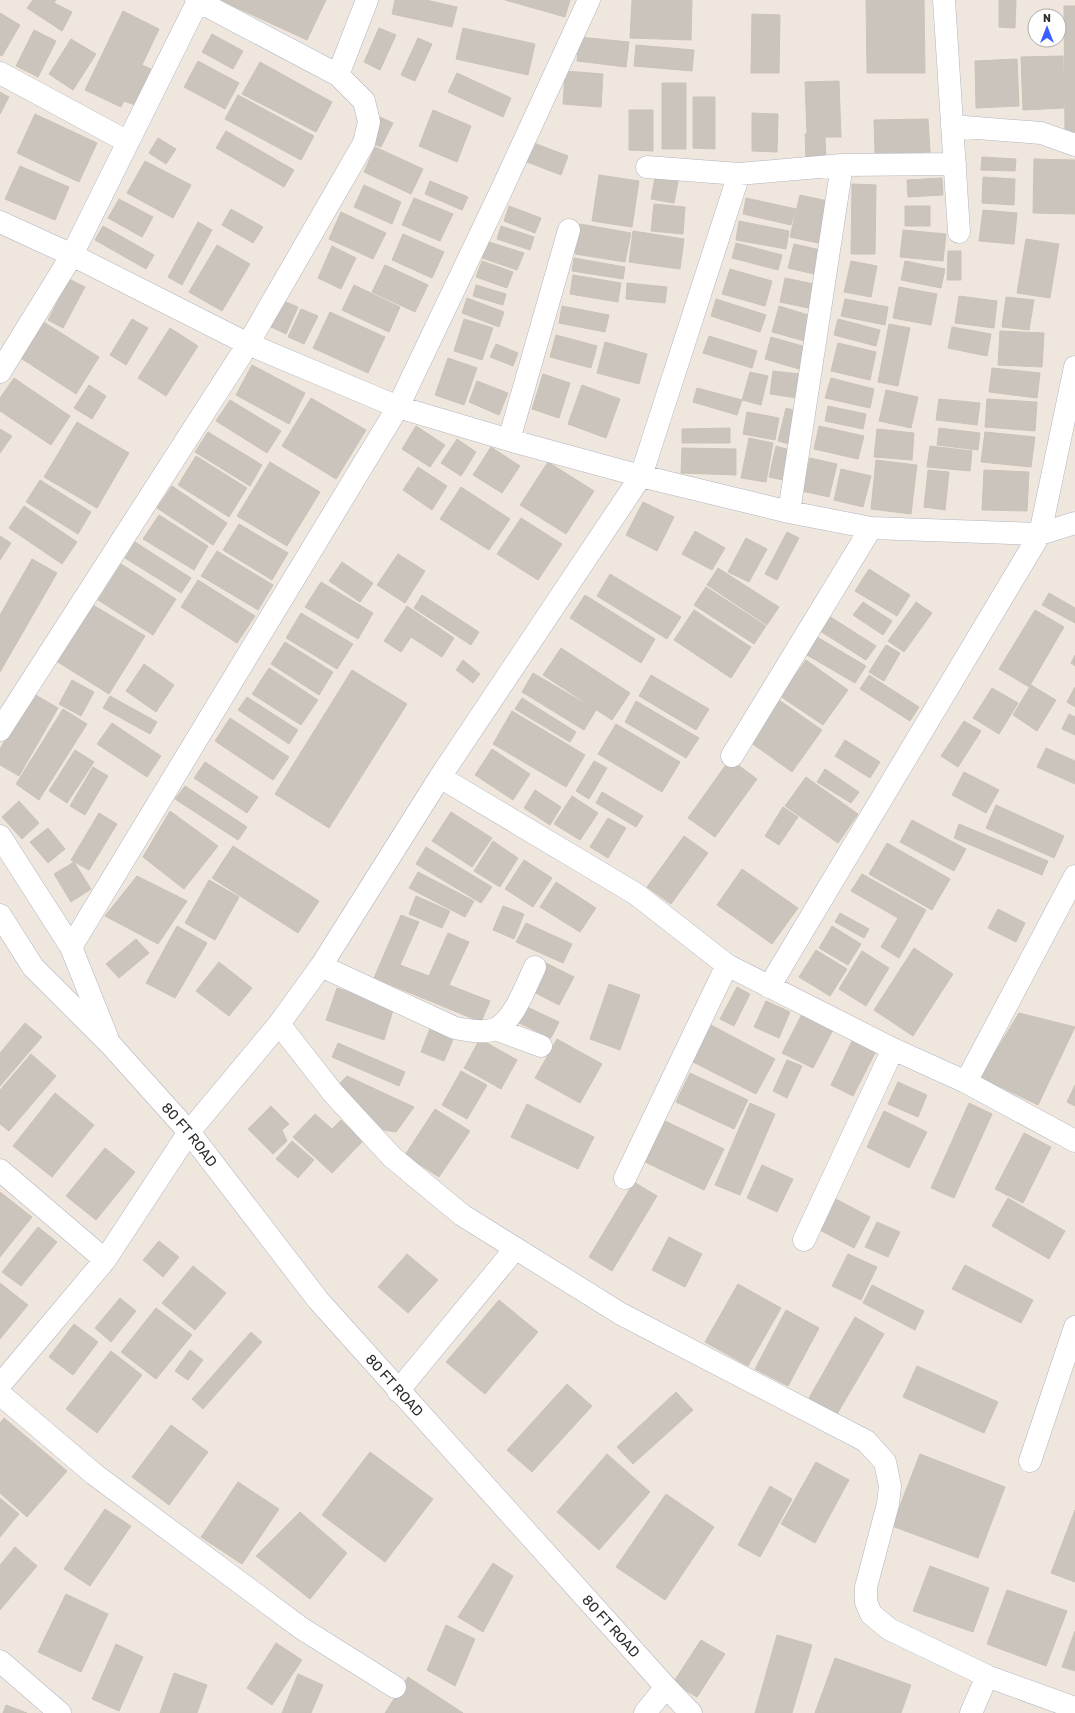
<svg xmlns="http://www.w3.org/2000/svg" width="1075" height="1713" viewBox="0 0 1075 1713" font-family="Rubik,sans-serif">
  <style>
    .building { fill: #cac4bd; stroke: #cbc3b6 }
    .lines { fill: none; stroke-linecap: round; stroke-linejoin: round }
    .minor-casing { stroke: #b1b4c1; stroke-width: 23 }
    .tertiary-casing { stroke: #b1b4c1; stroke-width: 23 }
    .minor { stroke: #fff; stroke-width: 22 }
    .tertiary { stroke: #fff; stroke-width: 22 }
    .labels { text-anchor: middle; stroke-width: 3; stroke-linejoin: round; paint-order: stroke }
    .street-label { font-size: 14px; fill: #2c2c2c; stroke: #fff }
  </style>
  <rect width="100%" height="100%" fill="#efe7dd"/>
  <path class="building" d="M33 0H56L54 3 72 12 62 31 27 8Z
    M220 0H326L307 40Z
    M395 0H426L457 7 452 27 392 14Z
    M505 0H570L565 17Z
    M632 0H692L691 40 630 38Z
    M866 0H924L925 73H867Z
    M999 0H1016L1015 28 999 27Z
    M1064 6H1075V132H1065Z
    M123 11 159 29 142 65 151 69 135 105 124 101 121 107 85 90Z
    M0 13 20 25 2 56 0 55Z
    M752 14 780 15 779 73H751Z
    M379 28 396 35 380 70 364 62Z
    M463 28 535 44 528 75 456 59Z
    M34 30 56 41 38 77 16 66Z
    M212 34 243 51 233 69 202 52Z
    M579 37 629 42 626 67 577 61Z
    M418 38 432 44 415 81 401 75Z
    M71 39 96 54 73 90 49 74Z
    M636 45 694 50 692 71 634 66Z
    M1063 56 1064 108 1023 110 1021 57Z
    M1017 59 1019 106 976 108 975 61Z
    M198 61 239 83 225 109 184 87Z
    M260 62 332 102 316 132 242 94Z
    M565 71 603 74 601 107 563 104Z
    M457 73 511 98 503 117 448 92Z
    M839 81 841 137H825L826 158 806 159 805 134H807L805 82Z
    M662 83H686V149H662Z
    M0 92 9 97 0 114Z
    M238 95 314 136 301 160 225 119Z
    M693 97H715V149L693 148Z
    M433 110 471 126 457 162 419 146Z
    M629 110H653V151L629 150Z
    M752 113 778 114 777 152 752 151Z
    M35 114 97 143 79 182 17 153Z
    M380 117 393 123 381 147 369 142Z
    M928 119 930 152 875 154 874 120Z
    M226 131 294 170 284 187 216 148Z
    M158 138 176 149 166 164 149 153Z
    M534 143 568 156 561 175 527 162Z
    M375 147 423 169 411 194 364 172Z
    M982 157 1016 159 1015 171 981 170Z
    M1034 159 1075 160V214L1033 213Z
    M145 161 191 185 173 218 127 193Z
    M20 166 69 187 55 220 5 199Z
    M656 172 679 176 674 203 651 199Z
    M599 175 639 181 632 227 592 221Z
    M983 177 1015 179 1014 205 982 203Z
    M942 178 943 195 908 197 907 180Z
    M430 181 468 197 462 210 425 194Z
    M852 184 876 185 875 254H851Z
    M364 185 401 202 392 224 354 207Z
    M800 195 828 201 818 243 790 237Z
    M414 198 453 214 440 241 402 225Z
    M746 198 796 209 791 225 743 214Z
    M119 199 153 217 142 237 108 218Z
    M654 204 685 207 683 234 651 231Z
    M509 206 541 218 535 233 504 221Z
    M905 206H930V226H905Z
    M231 209 263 227 253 243 222 225Z
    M983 210 1017 213 1014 244 979 241Z
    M341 212 386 233 373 259 329 239Z
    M739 221 789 231 786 249 736 240Z
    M198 222 212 230 182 285 168 277Z
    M580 224 631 233 625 262 575 254Z
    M103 226 154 255 146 269 95 240Z
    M501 226 534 237 530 250 497 239Z
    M903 230 946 234 943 261 900 257Z
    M633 231 684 239 680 269 629 262Z
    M403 234 444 252 432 278 392 260Z
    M1026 239 1059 244 1050 298 1017 293Z
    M489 242 524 253 517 270 482 258Z
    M736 243 782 255 778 270 732 258Z
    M794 244 820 250 814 274 788 268Z
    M217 245 250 264 222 311 189 292Z
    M332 246 356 258 341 289 318 278Z
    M948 251H961V280H947Z
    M574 258 625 267 623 279 572 271Z
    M482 261 513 272 507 288 476 277Z
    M851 261 877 266 871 297 844 292Z
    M905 261 945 269 941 288 901 280Z
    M385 265 428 285 415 312 372 292Z
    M730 269 772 281 765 306 722 294Z
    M573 275 621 283 618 302 570 294Z
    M785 278 814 284 808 308 780 302Z
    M69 279 85 287 63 328 48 320Z
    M627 283 667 287 665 303 626 299Z
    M354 285 400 307 389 332 342 310Z
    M476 285 506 294 503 305 473 296Z
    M899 287 937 294 931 325 893 318Z
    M959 296 997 301 994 328 955 323Z
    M1006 297 1034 300 1029 330 1002 327Z
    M467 298 504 312 499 327 462 313Z
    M716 299 766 315 760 332 711 316Z
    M845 299 888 307 885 325 841 316Z
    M281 300 298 307 286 334 269 326Z
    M562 306 609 315 605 332 559 323Z
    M779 306 815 317 808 342 772 332Z
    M301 309 318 316 304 344 288 337Z
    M330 312 385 337 368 373 313 348Z
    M39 319 99 357 76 394 16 355Z
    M132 319 148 328 126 365 110 355Z
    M464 319 493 328 482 360 454 351Z
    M838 319 880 330 876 346 834 335Z
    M889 324 910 328 898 386 878 382Z
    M952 327 991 334 987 356 948 348Z
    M170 328 198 346 166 396 138 378Z
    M1000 331 1044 333 1042 367 998 365Z
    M556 335 597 346 591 368 550 357Z
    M709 336 757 351 752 368 703 353Z
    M771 337 806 347 799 369 765 359Z
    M605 342 647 354 639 384 597 373Z
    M838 343 876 352 870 380 831 371Z
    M496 344 518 353 513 366 490 357Z
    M448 358 477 368 464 405 435 395Z
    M252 365 305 393 289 424 236 395Z
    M992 368 1040 373 1037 398 989 392Z
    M773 371 800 374 797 398 770 394Z
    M750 372 768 376 761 405 742 400Z
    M543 374 570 383 559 418 532 409Z
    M14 378 70 416 51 445 0 411V398Z
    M831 378 874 389 870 408 825 398Z
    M477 381 508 393 499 415 469 402Z
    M89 385 106 396 92 419 74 408Z
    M582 385 620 399 606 438 568 424Z
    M697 388 742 400 737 415 693 402Z
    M886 390 918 397 911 428 879 421Z
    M311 398 366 430 336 479 282 446Z
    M939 399 980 403 977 425 936 420Z
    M987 399 1037 402 1035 431 985 427Z
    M230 400 281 431 267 453 216 421Z
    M828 406 866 414 863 429 825 421Z
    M786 408 801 412 793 445 778 441Z
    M747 412 779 418 775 440 743 434Z
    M77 422 129 453 97 508 44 477Z
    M416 426 445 445 430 467 402 449Z
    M819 426 864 436 858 459 814 449Z
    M730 428V443H682V429Z
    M939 428 980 433 978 450 937 445Z
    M0 429 12 436 0 453Z
    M877 429 914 433 912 460 874 457Z
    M208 432 262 465 250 486 195 452Z
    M985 432 1035 437 1031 467 981 462Z
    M749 438 773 443 766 482 741 478Z
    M457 439 476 452 461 476 441 463Z
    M776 446 790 450 783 480 769 477Z
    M930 446 972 451 970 471 927 467Z
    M491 447 520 466 502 493 473 475Z
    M682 448 736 449V475L681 473Z
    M196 456 247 488 229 517 178 485Z
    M810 458 837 464 829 497 802 491Z
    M876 460 917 465 911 514 871 509Z
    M270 462 320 492 287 546 237 516Z
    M548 462 594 491 566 534 520 505Z
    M418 467 447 486 432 510 403 490Z
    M841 469 871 476 863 507 834 500Z
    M928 470 949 472 945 510 924 507Z
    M984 470 1029 472 1027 511 982 510Z
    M40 480 91 512 78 534 26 502Z
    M172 486 227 523 213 545 157 508Z
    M461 487 510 519 489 550 440 519Z
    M643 502 674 517 657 551 626 535Z
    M24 506 77 542 62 564 9 528Z
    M159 515 208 546 194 570 143 539Z
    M521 518 562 544 538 580 497 554Z
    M239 524 288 553 272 580 223 550Z
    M695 531 725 548 712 570 682 554Z
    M787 532 799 538 777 580 765 574Z
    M0 536 11 543 0 560Z
    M746 538 767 549 749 582 728 572Z
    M135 542 191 578 181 593 125 558Z
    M217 551 273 585 258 610 201 576Z
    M398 554 425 571 405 603 377 585Z
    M32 559 57 573 0 672V615Z
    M342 562 373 583 360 602 329 581Z
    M121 564 176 599 153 635 98 600Z
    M718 568 779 607 767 625 707 585Z
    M869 569 910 595 897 616 855 591Z
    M610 574 681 617 667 639 597 596Z
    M198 580 255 616 237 643 181 607Z
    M321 582 373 613 358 639 305 607Z
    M706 587 766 626 754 644 694 605Z
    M1049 593 1075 608V623L1042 605Z
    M422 595 479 632 471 645 414 608Z
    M585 595 655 639 641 663 570 618Z
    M88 602 145 636 109 694 53 659Z
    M863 602 892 621 883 635 853 615Z
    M916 602 932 613 904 652 888 641Z
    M407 606 454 638 442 657 411 637 401 652 384 641Z
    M694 610 751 647 731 678 674 640Z
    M1035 610 1064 627 1029 687 999 669Z
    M301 613 353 644 337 669 286 638Z
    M829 616 876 646 866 660 820 631Z
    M817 637 866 666 855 683 807 655Z
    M285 642 333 672 319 695 271 664Z
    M886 645 900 653 884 681 869 672Z
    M561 648 630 693 612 720 543 675Z
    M1075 655V666L1071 663Z
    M463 660 480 674 473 683 456 670Z
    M806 660 848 690 823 725 780 696Z
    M144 664 174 685 156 712 126 691Z
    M269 668 318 700 301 725 252 694Z
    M352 670 407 704 329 828 275 794Z
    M533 673 596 710 584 730 522 692Z
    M651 675 709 709 696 730 639 696Z
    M869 675 919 707 910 721 860 689Z
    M72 680 94 692 81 716 59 704Z
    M1031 685 1056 700 1037 731 1013 715Z
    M1075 687V707L1067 702Z
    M992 688 1018 703 999 734 973 718Z
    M32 693 58 708 19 776 0 765V749Z
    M110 696 157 722 150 734 103 708Z
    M247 697 298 730 289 744 238 710Z
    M522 698 576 732 570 742 515 709Z
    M779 700 822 730 792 772 750 742Z
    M636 701 699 738 686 758 625 722Z
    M63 709 87 724 39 800 16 784Z
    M512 711 585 755 566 787 493 744Z
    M1069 714 1075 717V735L1062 729Z
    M230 718 289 757 273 780 215 741Z
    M964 721 981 731 958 767 941 756Z
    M112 723 161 756 147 777 97 744Z
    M616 724 680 762 662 792 598 754Z
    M845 740 880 762 870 778 835 756Z
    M1046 748 1075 761V784L1037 767Z
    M492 749 530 774 513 800 475 775Z
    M75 750 94 762 67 803 49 791Z
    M730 759 757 779 715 837 688 818Z
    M594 761 607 768 589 799 576 791Z
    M205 762 258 797 247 813 194 778Z
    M93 767 108 776 85 815 70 806Z
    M825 769 859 792 851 803 817 782Z
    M964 772 999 790 986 813 952 795Z
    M806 777 858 814 838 843 785 806Z
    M185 786 247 827 238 840 175 799Z
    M535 790 561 807 550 825 524 808Z
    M602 792 643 816 636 827 596 803Z
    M572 796 598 813 580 840 554 824Z
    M19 801 39 823 22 839 2 817Z
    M996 805 1064 836 1054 858 986 828Z
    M783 807 798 817 779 845 765 836Z
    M170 811 218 846 184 889 143 857Z
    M451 812 492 838 472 867 432 841Z
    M99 813 117 824 89 870 71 860Z
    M608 818 626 828 608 858 590 847Z
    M912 820 966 849 954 871 900 842Z
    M959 824 1048 861 1042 875 954 838Z
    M48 828 65 849 48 863 30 842Z
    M684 836 708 853 671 904 647 887Z
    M493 841 518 858 500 887 474 871Z
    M887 843 950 879 932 910 869 874Z
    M233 846 319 901 298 933 212 878Z
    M426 847 492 887 481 903 416 864Z
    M524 860 552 878 533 907 505 889Z
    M74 862 91 889 71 902 54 874Z
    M742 869 798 908 772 944 717 905Z
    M418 872 474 901 465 917 409 888Z
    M862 874 926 910 899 958 881 947 898 918 851 891Z
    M137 876 187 901 158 944 105 916Z
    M209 880 239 897 215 940 185 923Z
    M556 882 596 908 580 932 540 907Z
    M416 896 450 911 442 928 409 914Z
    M503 906 524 914 514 939 493 930Z
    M998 909 1025 923 1016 942 988 928Z
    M840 913 869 929 864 938 835 922Z
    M401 915 419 922 400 965 429 976 448 933 469 942 449 985 490 1001 481 1022 374 978Z
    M526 923 572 944 563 963 516 942Z
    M177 926 207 943 175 998 146 983Z
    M832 926 861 944 848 965 819 948Z
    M136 939 149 953 119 978 106 964Z
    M914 948 953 974 913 1036 874 1010Z
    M816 950 847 969 830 996 799 977Z
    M862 951 889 968 866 1006 839 989Z
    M219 962 252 988 229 1016 196 991Z
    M544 962 574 977 559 1005 530 990Z
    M609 984 640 995 620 1050 590 1039Z
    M737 987 750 994 734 1026 720 1019Z
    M337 988 394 1007 384 1040 326 1020Z
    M766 1001 790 1012 779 1038 754 1027Z
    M525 1006 559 1022 551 1038 517 1022Z
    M1019 1013 1075 1027 1038 1105 980 1077Z
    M802 1014 833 1030 813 1068 782 1053Z
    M25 1023 42 1037 0 1086V1053Z
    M432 1023 456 1032 444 1061 421 1052Z
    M711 1025 775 1059 756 1094 693 1062Z
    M480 1039 517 1060 501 1089 464 1068Z
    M557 1039 602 1064 580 1103 535 1078Z
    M852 1041 875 1053 853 1096 831 1085Z
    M338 1043 405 1072 399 1086 332 1057Z
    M31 1054 56 1076 9 1131 0 1124V1090Z
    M787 1060 802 1066 787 1098 773 1091Z
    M461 1071 487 1085 467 1119 442 1105Z
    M690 1073 748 1100 734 1129 676 1102Z
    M347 1076 414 1107 396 1132 378 1129 336 1087Z
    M898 1082 927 1095 918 1117 888 1104Z
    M1075 1085V1106L1067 1102Z
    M55 1093 94 1125 52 1177 13 1146Z
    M750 1103 775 1114 740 1195 715 1185Z
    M969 1103 992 1114 954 1198 931 1188Z
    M527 1104 594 1137 578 1169 511 1137Z
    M271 1106 289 1124 282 1130 287 1141 273 1154 248 1129Z
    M435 1109 470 1131 439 1177 405 1155Z
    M884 1111 927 1132 909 1168 867 1147Z
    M315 1114 332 1129 341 1120 363 1141 332 1173 293 1137Z
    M665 1121 724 1149 704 1190 645 1162Z
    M1024 1133 1051 1147 1023 1203 995 1189Z
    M292 1141 314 1160 298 1178 276 1159Z
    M105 1148 135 1172 96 1220 66 1196Z
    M762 1165 793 1179 777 1212 747 1198Z
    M634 1182 657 1196 612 1271 589 1257Z
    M0 1192 32 1217 0 1257Z
    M830 1196 870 1217 854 1248 814 1227Z
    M1008 1198 1065 1231 1049 1259 992 1226Z
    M877 1222 900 1232 888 1257 865 1247Z
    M38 1227 57 1242 21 1286 2 1272Z
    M669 1237 702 1254 685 1287 652 1270Z
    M159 1241 179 1257 163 1277 143 1260Z
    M407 1254 438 1280 408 1313 378 1287Z
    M848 1254 877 1267 861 1300 832 1286Z
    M965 1265 1033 1300 1021 1323 952 1289Z
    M193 1266 226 1293 195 1330 162 1303Z
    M0 1283 28 1305 0 1339Z
    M738 1284 781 1308 748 1366 705 1342Z
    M872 1285 924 1311 915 1330 863 1303Z
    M120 1298 136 1311 111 1342 95 1328Z
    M499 1300 538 1332 485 1394 446 1362Z
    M156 1308 192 1335 156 1379 121 1352Z
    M786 1310 819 1328 788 1386 755 1369Z
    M855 1317 884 1334 837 1414 809 1398Z
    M74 1324 98 1342 73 1375 49 1357Z
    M251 1332 262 1342 203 1409 192 1399Z
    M190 1350 203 1360 188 1380 175 1371Z
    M111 1351 142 1375 97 1433 66 1409Z
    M917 1366 998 1402 984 1433 903 1397Z
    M567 1384 592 1406 532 1472 507 1450Z
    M676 1392 693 1410 633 1464 617 1447Z
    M4 1418 67 1471 27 1517 0 1493V1423Z
    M171 1425 208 1452 169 1505 132 1477Z
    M370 1452 433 1499 385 1562 322 1515Z
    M607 1454 650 1492 599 1550 557 1512Z
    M920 1454 1005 1487 978 1558 892 1526Z
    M816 1462 849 1480 815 1543 781 1524Z
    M238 1482 279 1509 242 1564 201 1537Z
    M770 1486 792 1499 760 1557 738 1545Z
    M666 1494 714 1527 665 1600 616 1567Z
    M0 1498 19 1514 0 1537Z
    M105 1509 131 1526 90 1586 64 1569Z
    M1075 1510V1582L1051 1573Z
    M300 1512 347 1553 310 1599 256 1556Z
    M15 1547 37 1566 0 1610V1565Z
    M493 1563 513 1576 483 1632 458 1617Z
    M930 1566 989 1588 973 1632 913 1611Z
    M1007 1590 1067 1611 1046 1666 987 1644Z
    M66 1594 108 1614 81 1672 38 1652Z
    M446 1625 475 1639 455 1686 427 1670Z
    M1075 1631V1671L1062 1667Z
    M777 1635 812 1645 792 1713H755Z
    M701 1640 725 1654 697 1697 673 1683Z
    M276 1643 302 1660 272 1705 247 1688Z
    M116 1644 143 1657 119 1711 92 1699Z
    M835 1658 911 1685 901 1713H815Z
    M174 1673 207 1685 197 1713H160Z
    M298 1674 323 1685 311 1713H282Z
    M408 1677 463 1713H385Z
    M6 1705 27 1713H3Z"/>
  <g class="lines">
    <defs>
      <path id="minor" d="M944 0 959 232
        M0 73 128 142
        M338 75 367 0
        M952 126 1041 133 1075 145
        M647 167 739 174 842 165 955 164
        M0 222 72 255 248 344 398 407 509 440 641 476 789 512 871 528 1040 534 1075 523
        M0 372 72 255 198 1
        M509 440 569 230
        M789 512 842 165
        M0 730 248 344 364 143 369 122 364 101 338 75 196 0
        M732 756 871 528
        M440 777 636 894 727 965 893 1049 966 1082 1075 1141
        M71 947 398 407 501 191 589 0
        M321 966 455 1028C467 1030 483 1034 495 1029 514 1021 526 985 535 967
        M769 987 1040 534 1075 367
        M279 1024 333 1093 392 1157 462 1215 621 1314 866 1441 885 1462 890 1486 888 1504 866 1587V1602L871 1614 889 1629 987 1676 971 1713
        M495 1029 541 1046
        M966 1082 1075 876
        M0 1170 105 1260
        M625 1178 727 965
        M804 1240 893 1049
        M0 1385 105 1260 189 1132 279 1024 321 966 440 777 641 476 739 174
        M398 1391 515 1249
        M0 1394 94 1474 301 1628 395 1687
        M1030 1461 1075 1327
        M0 1661 60 1713
        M981 1674 1075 1708
        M645 1713 666 1687"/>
      <g id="tertiary">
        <path d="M0 836 71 947 107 1037"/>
        <path id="s1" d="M0 915 33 967 111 1045 189 1132 318 1300 666 1687 691 1713"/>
      </g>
    </defs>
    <use href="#minor" class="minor-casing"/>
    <use href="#tertiary" class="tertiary-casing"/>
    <use href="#minor" class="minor"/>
    <use href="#tertiary" class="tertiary"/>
  </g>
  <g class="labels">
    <g class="street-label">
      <text dy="5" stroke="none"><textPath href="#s1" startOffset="291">80 FT ROAD</textPath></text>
      <text dy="5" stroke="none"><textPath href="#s1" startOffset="615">80 FT ROAD</textPath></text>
      <text dy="5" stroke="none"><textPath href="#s1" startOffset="939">80 FT ROAD</textPath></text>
    </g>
  </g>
  <g transform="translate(1047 28)"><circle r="19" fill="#ffffff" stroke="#ababab"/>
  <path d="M0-3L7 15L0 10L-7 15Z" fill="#3a5fff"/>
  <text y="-6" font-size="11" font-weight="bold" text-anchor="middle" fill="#2c2c2c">N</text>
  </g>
</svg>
